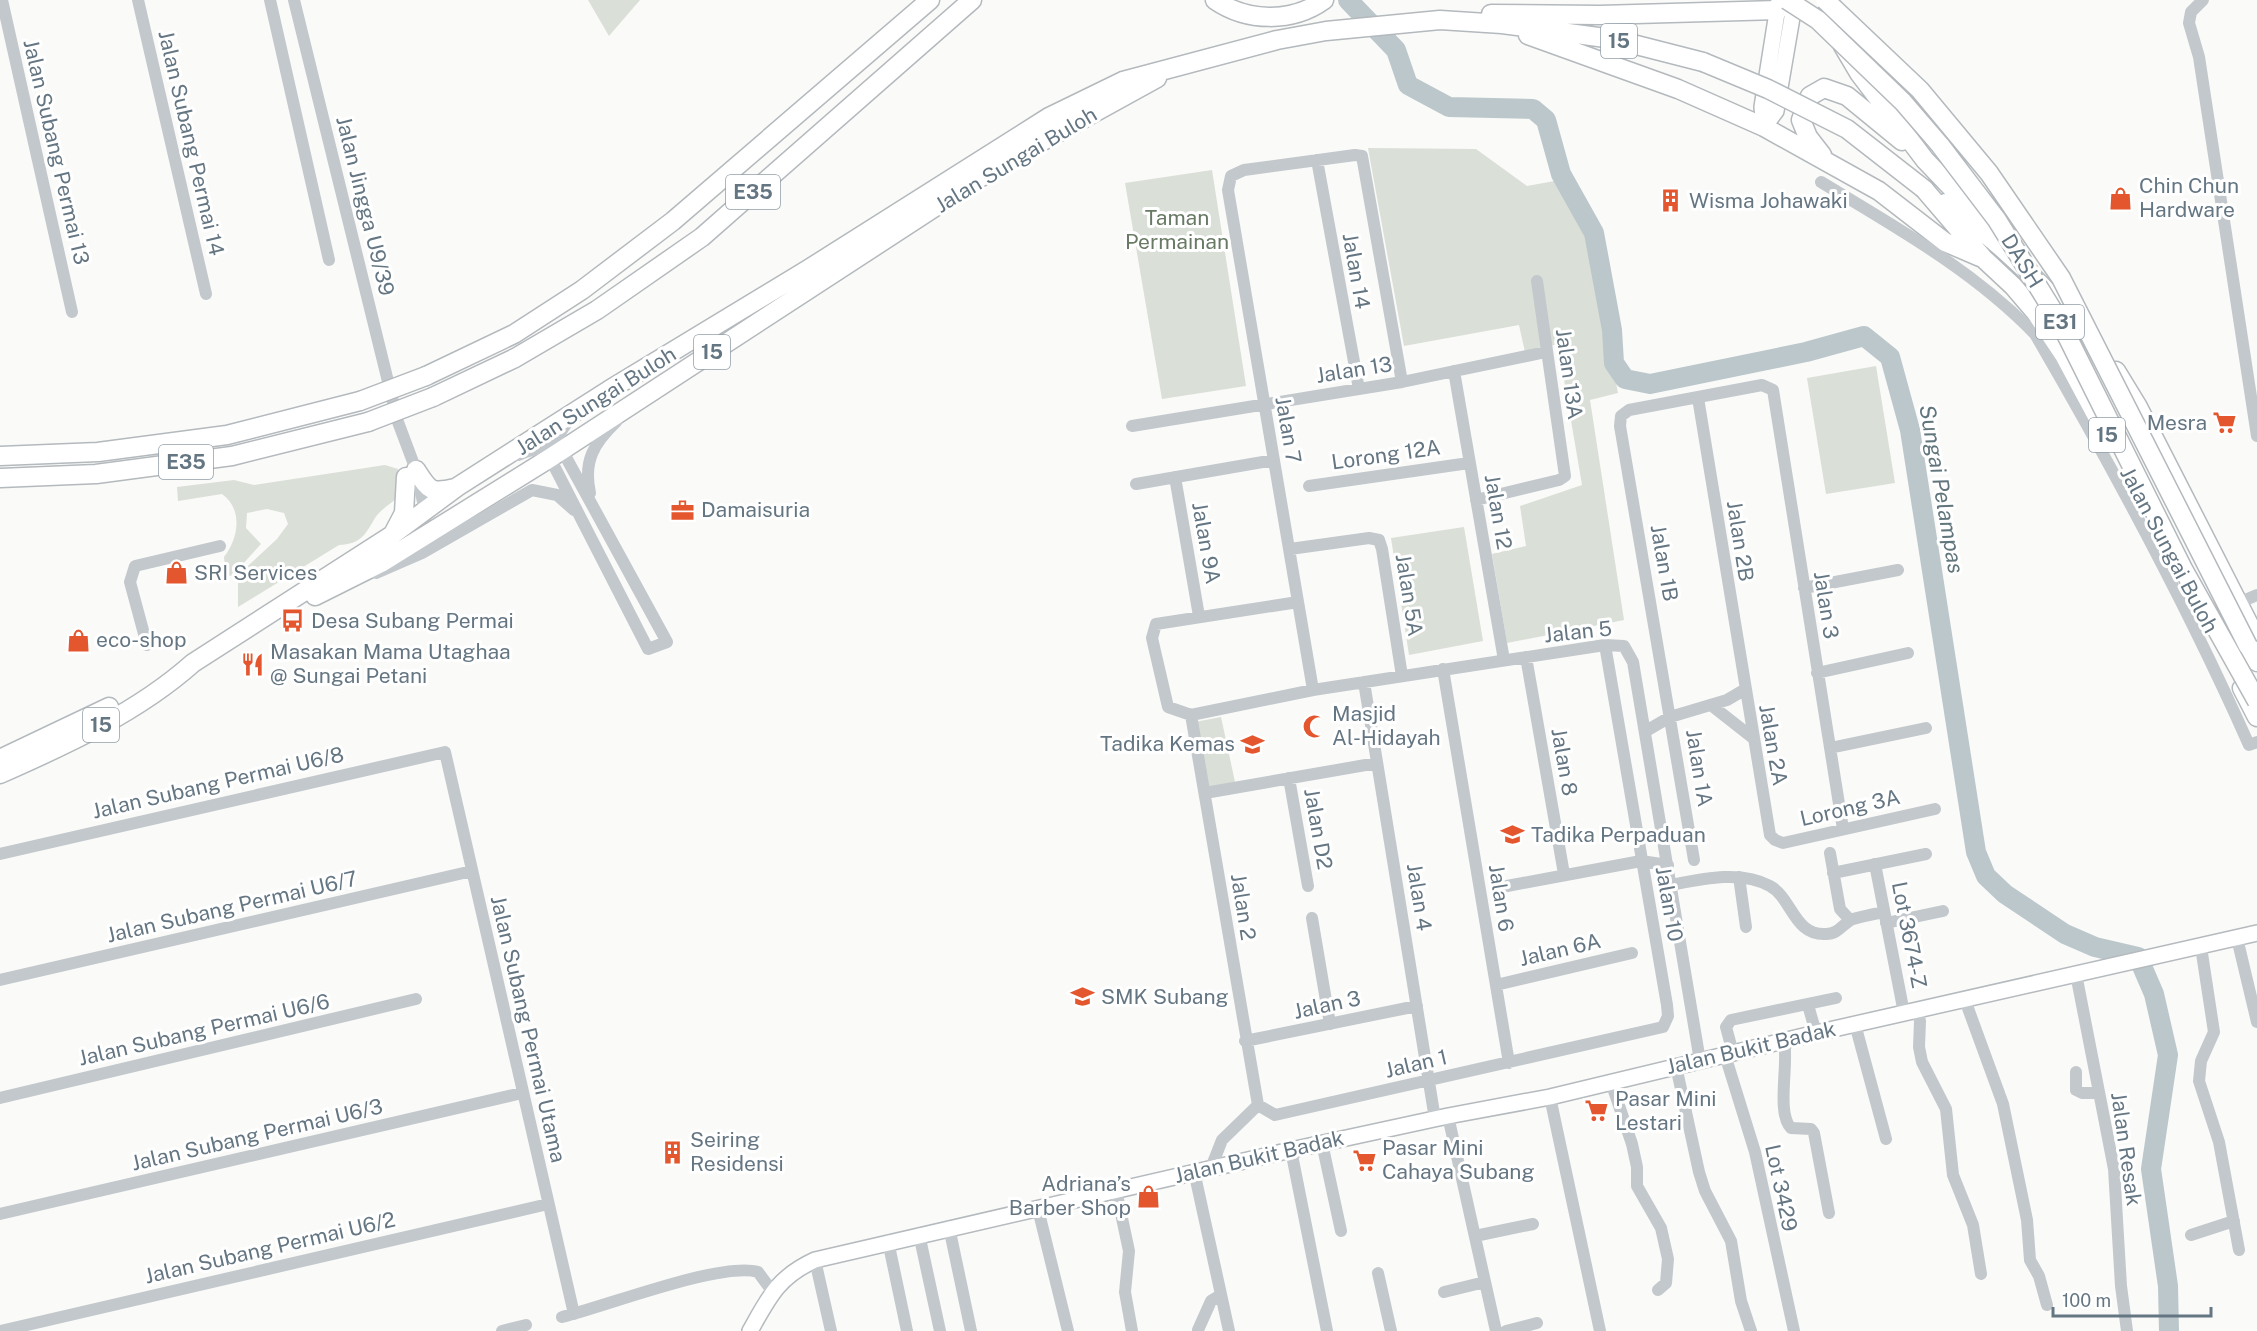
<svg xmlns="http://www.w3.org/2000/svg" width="2257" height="1331" viewBox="0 0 2257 1331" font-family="'Public Sans',sans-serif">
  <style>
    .green { fill: #dadfd7 }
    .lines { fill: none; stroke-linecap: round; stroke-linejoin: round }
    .river { stroke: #bbc7cb; stroke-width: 20 }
    .major-casing { stroke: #b5babe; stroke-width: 18 }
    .highway-casing { stroke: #b4b9bd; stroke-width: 21 }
    .minor { stroke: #c3c8cc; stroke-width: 12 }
    .major { stroke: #fff; stroke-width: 15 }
    .highway { stroke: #fff; stroke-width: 18 }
    .highway-bridge-casing { stroke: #b4b9bd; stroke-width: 21; stroke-linecap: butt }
    .highway-bridge { stroke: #fff; stroke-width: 18 }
    .labels { text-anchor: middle; stroke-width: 6; stroke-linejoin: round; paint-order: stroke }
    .shield { fill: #fff; stroke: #939fa8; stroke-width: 1.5 }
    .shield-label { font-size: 20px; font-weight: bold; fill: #657683 }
    .street-label { font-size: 21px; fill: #657683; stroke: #fff }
    .poi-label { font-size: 21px; fill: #657683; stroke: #fff; text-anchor: start }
    .park-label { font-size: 21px; fill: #687a64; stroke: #fff }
    .water-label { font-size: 22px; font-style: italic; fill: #60757c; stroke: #fff }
  </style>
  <rect width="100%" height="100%" fill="#fafaf8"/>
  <path class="green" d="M588 0H640L609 36Z
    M1368 148 1476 149 1527 186 1560 180 1589 238 1618 393 1590 400 1624 620 1507 643 1492 554 1526 546 1520 506 1582 485 1558 344 1525 352 1519 325 1404 346Z
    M1212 170 1246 386 1162 399 1125 183Z
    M1876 366 1895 483 1826 494 1807 378Z
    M385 465 398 469 401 495C393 502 381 509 375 518 365 535 361 544 339 545L238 607V575L277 539 288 524 284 513 267 509 247 513 246 528 261 544 232 576 226 575 224 557C239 538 243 509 222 494L178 501 177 487 234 480 254 485Z
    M1464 527 1483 641 1409 655 1391 538Z
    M1221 717 1235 782 1207 788 1195 722Z"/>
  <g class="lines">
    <path class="river" d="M1348 0 1396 50 1408 85 1449 107 1533 109 1546 120 1561 174 1594 233 1612 330 1614 363 1625 379 1650 384 1806 352 1864 336 1890 357 1910 430 1976 852 1986 876 2005 894 2065 934 2095 947 2138 957 2154 994 2168 1055 2151 1169 2168 1286 2169 1331"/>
    <defs>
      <path id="major" d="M1764 127 1776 111 1795 0
        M1764 127 1762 107 1779 0
        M750 1331C769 1297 778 1277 815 1260L1291 1150 1448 1116 1550 1097 1816 1033 2257 933"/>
      <path id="highway" d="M1215 0C1247 22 1292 23 1324 0
        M1829 0 1843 46 1859 73 1925 160 1989 227
        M1491 14 1600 15 1778 10
        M1528 35 1678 89 1764 127 1879 191 1945 242 1980 257
        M1822 155 1808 137 1801 120 1810 96 1824 88 1847 96 1902 141
        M1924 189 1984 259 2013 286 2036 313 2064 355 2109 439
        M1945 203C1998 240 2043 284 2085 333
        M2116 371 2138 407 2257 640
        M426 376 514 334 582 290 673 221 930 0
        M433 397 515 358 597 310 702 237 972 0
        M0 456 98 452 227 435 360 401
        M416 470C429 490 430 494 455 488
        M0 478 96 474 232 456 368 422
        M393 534 404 513 406 477
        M315 596 381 563 550 458 1001 164 1157 78
        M2248 646 2257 662
        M2242 688 2257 717
        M0 759 109 707
        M0 774C68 744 138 712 193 663L392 535 457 487 609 390 807 270 1049 117 1123 81 1277 40 1326 31 1440 20 1502 24 1613 39 1703 62"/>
    </defs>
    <use href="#major" class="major-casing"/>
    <use href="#highway" class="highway-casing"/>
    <path class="minor" d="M2 0 72 312
      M138 0 206 294
      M270 0 329 260
      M294 0 398 422 416 470 425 511
      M2203 0 2191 12 2189 23 2199 57 2257 436
      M1317 160 1359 389
      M1821 182C1897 228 1973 270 2035 334 2113 468 2186 603 2249 745L2257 742
      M1454 371 1504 660
      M1698 398 1770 835 1775 840 1783 843 1935 809
      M1132 426 1402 382 1546 352
      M518 455C533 448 546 446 562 450L667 642 648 649 550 458C554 443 560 431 570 419
      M1175 477 1199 616
      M1136 484 1274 460
      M1309 486 1469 463
      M590 493C583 461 594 443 616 422
      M1476 500 1559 480 1565 476 1537 281
      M1290 549 1369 538 1379 540 1382 549 1402 676
      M376 573 422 553 532 490 557 495 574 510
      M1804 588 1898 570
      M1298 602 1156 624 1152 638 1168 707 1191 715 1313 690 1605 645 1624 646 1633 662 1700 1061
      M2238 603 2257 595
      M147 645 130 582 135 566 220 546
      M1526 657 1564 874
      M1443 669 1509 1063
      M1817 673 1908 653
      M1364 682 1435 1119
      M1313 690 1228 190 1231 176 1244 170 1355 155 1362 156 1402 382
      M1711 705 1753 738
      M1191 715 1258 1105
      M1646 731 1670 717 1727 700 1744 690
      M1830 748 1926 728
      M1289 778 1308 886
      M1205 793 1377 763
      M1830 853 1840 909 1850 920
      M0 854 445 752 574 1314
      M1694 860 1620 426 1621 416 1629 410 1762 385 1773 390 1843 829
      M1875 864 1904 1013
      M1833 873 1926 854
      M1739 877 1746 927
      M1671 885C1702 879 1741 870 1770 886 1792 898 1794 936 1826 934 1839 934 1843 923 1853 919 1863 916 1874 914 1884 912
      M1507 886 1641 861 1668 865
      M1312 918 1330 1024
      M1886 923 1943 911
      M2237 938 2257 1022
      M2201 947 2214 1032 2201 1061 2199 1081 2219 1142 2239 1250
      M2076 974 2114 1169 2121 1286 2127 1331
      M0 980 472 871
      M1496 985 1632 953
      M1965 1000 2003 1104 2027 1220 2030 1260 2039 1276 2047 1305
      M1808 1005 1816 1033
      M1917 1010 1920 1021 1919 1047 1922 1062 1946 1109 1953 1175 1973 1225 1981 1274
      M1855 1024 1886 1139
      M1245 1041 1417 1006
      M1784 1041C1789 1063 1776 1113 1791 1128L1811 1129 1814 1133 1829 1213
      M1733 1053 1726 1027 1731 1020 1836 998
      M1725 1055 1755 1152 1794 1331
      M1676 1066 1699 1172 1705 1191 1731 1241 1741 1301 1751 1331
      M2076 1072V1090L2082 1093H2099
      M1611 1082 1632 1144 1637 1167V1186L1661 1228 1668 1259 1666 1283 1658 1290
      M1550 1097 1600 1331
      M0 1098 416 999
      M1258 1105 1275 1115 1663 1027 1668 1016 1667 1005 1605 645
      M1448 1116 1496 1331
      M1322 1143 1341 1231
      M1291 1150 1327 1331
      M1211 1168 1222 1140 1258 1105
      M1194 1171 1229 1331
      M1116 1190 1129 1251 1125 1292 1132 1331
      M1038 1209 1068 1331
      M0 1214 522 1093
      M949 1227 971 1331
      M919 1234 940 1331
      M2191 1235 2234 1221
      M1475 1236 1533 1224
      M888 1241 907 1331
      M815 1260 831 1331
      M1378 1273 1391 1331
      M1444 1292 1485 1282
      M562 1317C604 1307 722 1261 758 1272L772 1291
      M1198 1330 1211 1301 1221 1295
      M1 1331 548 1204
      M502 1331 526 1325
      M1506 1331 1537 1323"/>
    <use href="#major" class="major"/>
    <use href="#highway" class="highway"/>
    <defs>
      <path id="highway-bridge" d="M1787 0 1818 20 1903 102 1940 145 1997 220 2060 322 2183 569 2257 701
        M1825 0 1920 90 1989 173 2061 278 2248 646
        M1703 62 1768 89 1847 129 1924 189
        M360 401 426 376
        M368 422 433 397"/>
    </defs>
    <use href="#highway-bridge" class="highway-bridge-casing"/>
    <use href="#highway-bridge" class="highway-bridge"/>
  </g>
  <defs>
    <symbol id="shop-bare" viewBox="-9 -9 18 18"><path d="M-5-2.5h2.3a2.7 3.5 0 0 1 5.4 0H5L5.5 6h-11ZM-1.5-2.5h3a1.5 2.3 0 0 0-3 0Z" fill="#e4572e" stroke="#fff" stroke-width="2.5" paint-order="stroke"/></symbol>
    <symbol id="building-bare" viewBox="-9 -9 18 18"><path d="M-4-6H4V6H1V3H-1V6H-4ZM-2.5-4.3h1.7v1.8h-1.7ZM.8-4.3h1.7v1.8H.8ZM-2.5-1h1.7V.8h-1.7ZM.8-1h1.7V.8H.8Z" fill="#e4572e" stroke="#fff" stroke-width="2.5" paint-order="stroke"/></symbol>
    <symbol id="supermarket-bare" viewBox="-9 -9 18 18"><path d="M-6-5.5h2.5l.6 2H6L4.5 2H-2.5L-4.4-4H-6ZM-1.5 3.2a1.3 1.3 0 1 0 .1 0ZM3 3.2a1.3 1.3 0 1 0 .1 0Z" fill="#e4572e" stroke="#fff" stroke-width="2.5" paint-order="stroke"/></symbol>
    <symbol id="office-bare" viewBox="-9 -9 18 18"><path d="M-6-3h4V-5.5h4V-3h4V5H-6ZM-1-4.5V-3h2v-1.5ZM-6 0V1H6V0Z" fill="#e4572e" stroke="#fff" stroke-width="2.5" paint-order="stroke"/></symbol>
    <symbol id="bus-bare" viewBox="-9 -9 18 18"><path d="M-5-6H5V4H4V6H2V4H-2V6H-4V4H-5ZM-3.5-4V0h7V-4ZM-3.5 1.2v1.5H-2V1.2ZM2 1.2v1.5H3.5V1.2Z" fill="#e4572e" stroke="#fff" stroke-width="2.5" paint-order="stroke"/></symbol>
    <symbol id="restaurant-bare" viewBox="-9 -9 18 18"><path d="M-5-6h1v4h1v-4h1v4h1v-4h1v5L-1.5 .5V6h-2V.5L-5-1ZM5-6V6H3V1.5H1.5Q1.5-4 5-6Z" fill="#e4572e" stroke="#fff" stroke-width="2.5" paint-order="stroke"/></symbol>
    <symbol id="mosque-bare" viewBox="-9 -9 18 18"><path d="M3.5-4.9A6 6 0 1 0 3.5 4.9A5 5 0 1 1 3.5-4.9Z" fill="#e4572e" stroke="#fff" stroke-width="2.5" paint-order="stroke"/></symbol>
    <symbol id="school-bare" viewBox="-9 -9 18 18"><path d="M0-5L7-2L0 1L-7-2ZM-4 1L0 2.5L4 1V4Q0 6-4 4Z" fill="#e4572e" stroke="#fff" stroke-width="2.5" paint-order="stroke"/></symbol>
  </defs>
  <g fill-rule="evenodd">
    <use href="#shop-bare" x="2104" y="182" width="33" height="33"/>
    <use href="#building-bare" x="1654" y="184" width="33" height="33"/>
    <use href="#supermarket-bare" x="2208" y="406" width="33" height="33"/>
    <use href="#office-bare" x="666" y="494" width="33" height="33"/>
    <use href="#shop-bare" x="160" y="556" width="33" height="33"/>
    <use href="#bus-bare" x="276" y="604" width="33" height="33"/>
    <use href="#shop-bare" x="62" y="624" width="33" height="33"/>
    <use href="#restaurant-bare" x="236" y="648" width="33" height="33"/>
    <use href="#mosque-bare" x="1298" y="710" width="33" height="33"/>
    <use href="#school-bare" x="1236" y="728" width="33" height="33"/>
    <use href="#school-bare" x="1496" y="818" width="33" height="33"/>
    <use href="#school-bare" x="1066" y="980" width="33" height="33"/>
    <use href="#supermarket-bare" x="1580" y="1094" width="33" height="33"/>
    <use href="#building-bare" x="656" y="1136" width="33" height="33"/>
    <use href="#supermarket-bare" x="1348" y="1144" width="33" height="33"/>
    <use href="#shop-bare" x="1132" y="1180" width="33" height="33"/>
  </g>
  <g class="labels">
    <g class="shield">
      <rect x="1601" y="24" width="36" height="34" rx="4.5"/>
      <rect x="726" y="175" width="54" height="34" rx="4.5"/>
      <rect x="2036" y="305" width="48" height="34" rx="4.5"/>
      <rect x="694" y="335" width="36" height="34" rx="4.5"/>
      <rect x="2089" y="418" width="36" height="34" rx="4.5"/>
      <rect x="159" y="445" width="54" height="34" rx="4.5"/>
      <rect x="83" y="708" width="36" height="34" rx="4.5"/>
    </g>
    <g class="shield-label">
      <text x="1619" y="48">15</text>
      <text x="753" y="199">E35</text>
      <text x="2060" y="329">E31</text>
      <text x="712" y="359">15</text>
      <text x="2107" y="442">15</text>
      <text x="186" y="469">E35</text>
      <text x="101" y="732">15</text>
    </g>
    <g class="street-label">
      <text transform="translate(191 143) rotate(77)" y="7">Jalan Subang Permai 14</text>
      <text transform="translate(56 152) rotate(77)" y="7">Jalan Subang Permai 13</text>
      <text transform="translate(1016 160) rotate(-31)" y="7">Jalan Sungai Buloh</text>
      <text transform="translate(365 206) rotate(76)" y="7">Jalan Jingga U9/39</text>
      <text transform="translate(2022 261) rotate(58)" y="7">DASH</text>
      <text transform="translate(1356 271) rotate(80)" y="7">Jalan 14</text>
      <text transform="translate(1354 370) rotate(-9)" y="7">Jalan 13</text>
      <text transform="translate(1569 374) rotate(82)" y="7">Jalan 13A</text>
      <text transform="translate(596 401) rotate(-32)" y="7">Jalan Sungai Buloh</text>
      <text transform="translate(1288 430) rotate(80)" y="7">Jalan 7</text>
      <text transform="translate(1386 455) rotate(-8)" y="7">Lorong 12A</text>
      <text transform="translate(1498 512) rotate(80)" y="7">Jalan 12</text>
      <text transform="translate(1740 541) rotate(81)" y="7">Jalan 2B</text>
      <text transform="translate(1206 543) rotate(80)" y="7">Jalan 9A</text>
      <text transform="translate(2169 550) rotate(62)" y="7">Jalan Sungai Buloh</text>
      <text transform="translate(1664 563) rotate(80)" y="7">Jalan 1B</text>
      <text transform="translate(1409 595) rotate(81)" y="7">Jalan 5A</text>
      <text transform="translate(1826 605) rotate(81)" y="7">Jalan 3</text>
      <text transform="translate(1578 632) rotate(-6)" y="7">Jalan 5</text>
      <text transform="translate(1773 745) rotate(80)" y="7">Jalan 2A</text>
      <text transform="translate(1564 762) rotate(80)" y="7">Jalan 8</text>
      <text transform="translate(1699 768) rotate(81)" y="7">Jalan 1A</text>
      <text transform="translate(218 783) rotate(-13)" y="7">Jalan Subang Permai U6/8</text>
      <text transform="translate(1850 808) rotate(-13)" y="7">Lorong 3A</text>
      <text transform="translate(1318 829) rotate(80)" y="7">Jalan D2</text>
      <text transform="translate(1419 897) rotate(81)" y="7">Jalan 4</text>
      <text transform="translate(1501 898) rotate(81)" y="7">Jalan 6</text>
      <text transform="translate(1669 904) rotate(80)" y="7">Jalan 10</text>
      <text transform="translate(232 907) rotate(-13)" y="7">Jalan Subang Permai U6/7</text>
      <text transform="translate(1243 907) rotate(81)" y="7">Jalan 2</text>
      <text transform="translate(1909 935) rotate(79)" y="7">Lot 3674-Z</text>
      <text transform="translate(1560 950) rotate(-13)" y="7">Jalan 6A</text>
      <text transform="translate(1327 1005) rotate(-12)" y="7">Jalan 3</text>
      <text transform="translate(528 1029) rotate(77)" y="7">Jalan Subang Permai Utama</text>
      <text transform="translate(204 1030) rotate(-13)" y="7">Jalan Subang Permai U6/6</text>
      <text transform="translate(1751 1048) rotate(-13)" y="7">Jalan Bukit Badak</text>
      <text transform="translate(1416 1064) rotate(-13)" y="7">Jalan 1</text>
      <text transform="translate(257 1135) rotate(-13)" y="7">Jalan Subang Permai U6/3</text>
      <text transform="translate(2126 1149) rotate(82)" y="7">Jalan Resak</text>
      <text transform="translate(1259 1157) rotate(-13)" y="7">Jalan Bukit Badak</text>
      <text transform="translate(1781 1188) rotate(78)" y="7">Lot 3429</text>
      <text transform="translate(270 1248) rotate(-13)" y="7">Jalan Subang Permai U6/2</text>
    </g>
    <g class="poi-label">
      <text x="2139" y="193">Chin Chun<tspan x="2139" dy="24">Hardware</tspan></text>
      <text x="1689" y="208">Wisma Johawaki</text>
      <text x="2207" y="430" text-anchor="end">Mesra</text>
      <text x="701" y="517">Damaisuria</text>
      <text x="194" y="580">SRI Services</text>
      <text x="311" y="628">Desa Subang Permai</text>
      <text x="96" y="647">eco-shop</text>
      <text x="270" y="659">Masakan Mama Utaghaa<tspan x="270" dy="24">@ Sungai Petani</tspan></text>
      <text x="1332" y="721">Masjid<tspan x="1332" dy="24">Al-Hidayah</tspan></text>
      <text x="1235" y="751" text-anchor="end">Tadika Kemas</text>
      <text x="1531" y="842">Tadika Perpaduan</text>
      <text x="1101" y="1004">SMK Subang</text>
      <text x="1615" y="1106">Pasar Mini<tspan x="1615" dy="24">Lestari</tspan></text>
      <text x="690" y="1147">Seiring<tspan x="690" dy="24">Residensi</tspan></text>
      <text x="1382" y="1155">Pasar Mini<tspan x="1382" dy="24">Cahaya Subang</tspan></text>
      <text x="1131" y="1191" text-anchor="end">Adriana’s<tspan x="1131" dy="24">Barber Shop</tspan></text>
    </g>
    <g class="park-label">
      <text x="1177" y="225">Taman<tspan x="1177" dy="24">Permainan</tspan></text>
    </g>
    <g class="water-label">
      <text transform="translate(1942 489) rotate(80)" y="8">Sungai Pelampas</text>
    </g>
  </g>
  <path d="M2053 1307v9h158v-9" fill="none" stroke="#657683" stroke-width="3"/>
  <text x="2062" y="1307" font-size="18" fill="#657683" stroke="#ffffff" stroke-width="4.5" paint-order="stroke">100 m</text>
</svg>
